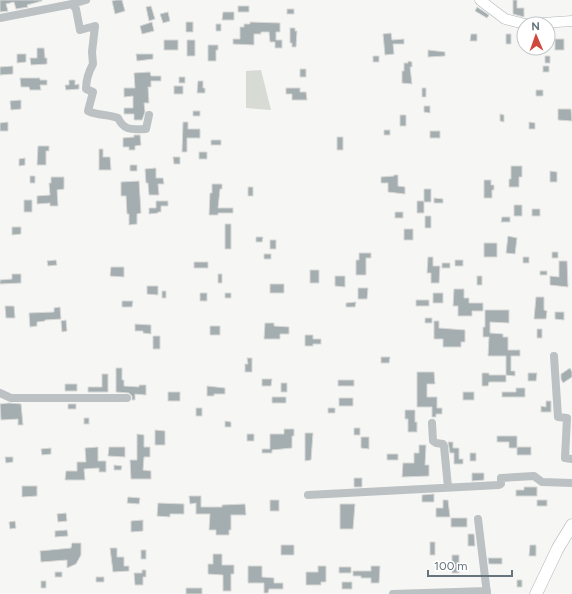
<svg xmlns="http://www.w3.org/2000/svg" width="572" height="594" viewBox="0 0 572 594" font-family="Figtree,sans-serif">
  <style>
    .green { fill: #d7dbd3 }
    .building { fill: #a4adb0; stroke: #d8d8d6 }
    .lines { fill: none; stroke-linecap: round; stroke-linejoin: round }
    .major-casing { stroke: #b0b5b7; stroke-width: 11 }
    .highway-casing { stroke: #b2b6b8; stroke-width: 13 }
    .minor { stroke: #bcc1c3; stroke-width: 8 }
    .major { stroke: #fff; stroke-width: 10 }
    .highway { stroke: #fff; stroke-width: 12 }
  </style>
  <rect width="100%" height="100%" fill="#f6f6f4"/>
  <path class="green" d="M261 70 271 110 246 108V71Z"/>
  <path class="building" d="M0 0H42V1L27 5 28 7 16 9 14 2 6 4 8 11 0 12Z
    M116 0H122L125 11 115 14 112 1Z
    M513 0H517V8H524V17L513 14Z
    M151 6 155 19 149 21 146 7Z
    M238 6H249V12H238Z
    M477 7 489 15 487 18 475 11Z
    M287 9H294V14H287Z
    M168 12 170 21 163 23 160 14Z
    M223 12H234V20H222Z
    M152 22 154 31 142 34 140 26Z
    M186 22H193V32H186Z
    M250 22 280 23V32H276V40H282V48H275V42H270L269 32H261V34H254V45L233 44V39H240V27H244V24H250Z
    M216 24H221V31H216Z
    M290 28H295V31H297L296 47H292V43H290Z
    M391 33 392 40 404 39V44H393L394 54 385 55 383 34Z
    M471 34H477V41H470Z
    M506 34H511V44H506Z
    M555 39H564V50H555Z
    M164 40H178V50H164Z
    M187 40H195V56H187Z
    M208 45H218V50H216V61H208Z
    M37 48H44L45 58H47V64L31 65 30 58H37Z
    M428 50 445 52V56L428 57Z
    M17 54H26V62L17 63Z
    M136 54H153V59L137 61Z
    M373 56H379V62H373Z
    M545 56H550V63H545Z
    M408 61 412 62V67H410L412 84 402 83V71H404V63H408Z
    M13 66V74L0 75V67Z
    M543 66H549V72H543Z
    M300 69H306V77H300Z
    M150 72 151 76H161V81H151V87H148L149 103H144L145 112 142 120H134V114H124V108H133V96L124 97V88H135L134 73Z
    M179 77H185V83H179Z
    M20 78H40V80H47V85H40L41 90H30L29 87H21Z
    M69 80H75V85L79 84V89L66 90 65 85H69Z
    M198 81H203V88H205V93H197Z
    M174 86H183V94H174Z
    M286 88H300V92H306L307 100H292V94H286Z
    M422 88H426V97H422Z
    M536 90H543V96H536Z
    M21 100V109L11 110 10 101Z
    M424 106H430V113L424 112Z
    M558 109H571L572 121 558 120Z
    M193 111H200V116H193Z
    M500 114 504 115V122L500 121Z
    M400 115H406V126H400Z
    M8 122V131H0V123Z
    M183 122H188V129H200V138H187V152H182Z
    M529 122 535 123V129H529Z
    M384 130H390V135H384Z
    M430 131H440V138H430Z
    M134 135H140L141 145 135 146V150H129V147H123V138L134 137Z
    M337 137H343V150H337Z
    M211 140H221V145H211Z
    M38 146H49V151H46V165H37Z
    M99 149H103V157H110L111 170H99Z
    M199 152H207V159H199Z
    M173 157H180V164H174Z
    M25 158V165L19 166V159Z
    M130 165H137V171H130Z
    M511 166H522V177H519V187H509V179H511Z
    M156 168V178H163L164 184H158L159 195H149L148 183H146L145 169Z
    M550 171 557 172V182H550Z
    M394 175H398V186L405 187V194L388 192V183H381V177L394 176Z
    M30 176H35V183H30Z
    M51 177H64V189L57 190 58 206H50V203L37 204V196L50 195 49 183H51Z
    M484 180H491V185H494V190H492V198H484Z
    M139 181 141 213 137 214V224L129 225V214H127L126 196H121V182Z
    M212 184H222V189H220L218 208H233V213H218V215H209L210 193H212Z
    M248 187H253V196H248Z
    M424 189H431V202H424Z
    M434 198 443 199V203H434Z
    M24 200H32V212H24Z
    M156 201H168V206H161V212H158V213L149 214V208H156Z
    M417 201H424V213H417Z
    M514 205H522V216H514Z
    M532 209H540V216H532Z
    M395 212H403V218H395Z
    M425 216H431V228H425Z
    M502 217H510V222H501Z
    M225 224H231V249H225Z
    M12 227H21V234L12 235Z
    M404 229H413V240H404Z
    M508 236 517 238 515 254 506 253Z
    M256 237H263L262 242H256Z
    M270 240H276V249H270Z
    M484 243H497V257H484Z
    M552 252H558V258H552Z
    M359 253H371V258H366V275H356V260H359Z
    M264 254H271V259H264Z
    M428 257H433V266H440L439 283H431V273H427Z
    M523 257H529V263H523Z
    M56 260 57 265 48 266 47 261Z
    M455 260H463V266H455Z
    M559 261H567L568 287 550 285V276L559 277Z
    M194 262H208V268H194Z
    M442 263H450V268H442Z
    M111 267H124V277L110 276Z
    M310 270H319V283H310Z
    M540 271H547V275H540Z
    M12 274H21V283L0 284V280L12 279Z
    M218 274H222V283H218Z
    M335 276H345V287L335 286Z
    M477 276H482V285H477Z
    M270 284H284V293H270Z
    M147 286H158V295L147 294Z
    M358 288H368L367 299H358Z
    M454 289H464V298H469V303H483V311H472V316H458V306H453Z
    M162 291H166V298H162Z
    M200 293H207V301H200Z
    M225 293H231V298H225Z
    M433 293H443V303H433Z
    M536 297H544V310L547 311 546 319H534Z
    M416 300H429V306H416Z
    M122 301H133L132 307H122Z
    M356 302 355 307H346V303Z
    M5 306H14L15 318H6Z
    M60 307 61 319 45 320V321L37 322V326L30 327 29 313 54 312V308Z
    M485 310H509V323L490 322V333L503 334V337H508V350H520V356H511V371H515V376L506 375V382H489L488 386H482V373H489V375H506V356H488L489 337H483V327H485Z
    M555 312H564V320L555 319Z
    M425 318H432V323H425Z
    M66 320 67 331 62 332 61 321Z
    M434 321H439V328L465 330V342H461V347H443V339H434Z
    M265 323H274V326L289 327V334H280V339H264Z
    M135 324 151 325V334L143 333V331H135Z
    M210 326H220V335H210Z
    M537 329H542V338H537Z
    M305 335H313V339H321V344H313V346H305Z
    M153 336H160V349H153Z
    M381 357H390L389 363H381Z
    M247 358H252V372H245V364H248Z
    M116 368H122V380H124V386L139 387V385H146V395L135 394V400H132V396L129 393 116 392Z
    M570 368 572 372V377L563 383 561 379V374Z
    M417 372H434L435 384H427V397H437V408H442V414H436V417H432V407H417Z
    M528 373H537L536 381H528Z
    M102 374H108V392H88V387H102Z
    M262 379H272L271 386H262Z
    M338 380H354V386H338Z
    M281 383H287V392H281Z
    M65 384H77V391H65Z
    M207 386 225 388V394H214V396H207Z
    M516 388H525V397H502V392H516Z
    M168 392H180V401H168Z
    M463 392H474V400H463Z
    M272 397H286V403H272Z
    M339 398H353V406H339Z
    M546 401H551V412H541V406L546 407Z
    M9 403 21 404 23 425H18V419L1 420 0 404Z
    M68 404H76V409H68Z
    M196 408H202V416H196Z
    M328 408H335V413H328Z
    M405 410H415V422H417V432H408V419H405Z
    M84 418H89V424H84Z
    M225 421 231 422V427H225Z
    M354 428H360V435H354Z
    M284 429H294V436H292V448L272 450V453H262V449H270V434H284Z
    M155 430 165 431V445H155Z
    M305 433H313L311 460 305 461Z
    M137 434 144 435V447H150V457H144L143 470 151 471V479H131L130 460H137Z
    M247 434H254V441H247Z
    M497 436H517V448H509V442H497Z
    M361 437H369V449L361 448Z
    M448 442H453V448H459V459H463V464H454V453H450Z
    M419 445H426L425 465H429V476L402 477 403 463H414V453H419Z
    M98 447V461H106V472H99V468L84 469 85 480H65L66 471H77V462H86L85 448Z
    M109 447H125V457L108 456Z
    M517 447H531V455H517Z
    M51 448V454L42 455 41 449Z
    M470 453H476V461H470Z
    M387 454H398V460H387Z
    M5 457H13V462L6 463Z
    M114 465 122 466 121 470H114Z
    M472 473H484V480L472 481Z
    M354 478H362V487H354Z
    M22 486H37V496L22 497Z
    M524 487H537V496H516V490H524Z
    M434 494V502H422V495Z
    M189 496H201V507H222V505L245 504 246 515H231V530H229V535H216V530H209L210 514H196V503L190 504Z
    M128 497 140 498 139 504 127 503Z
    M270 500H279V511H270Z
    M443 500H448L450 517H436V508H443Z
    M537 500H547V506H537Z
    M158 503 184 504V514H170V517L157 516Z
    M340 504H355L353 529H340Z
    M66 513 67 521 58 522 57 514Z
    M451 518H467V527H451Z
    M143 520V531L131 532V521Z
    M15 521 16 528 10 529 9 522Z
    M67 530 68 536 55 537V531Z
    M468 534H474L475 546H468Z
    M430 542H435V555H430Z
    M72 543H81V555L76 564 67 568V560L41 562 40 551 71 548Z
    M281 545H294V555H281Z
    M530 545H536V556H529Z
    M110 548H117V557H124V566H129V571L113 572Z
    M141 550H146V559H141Z
    M213 554H222V565H234V574H231V591H223V575L208 574V564H213Z
    M452 555H459V573H452Z
    M488 558H502V564H489Z
    M248 566H262V577L274 578V583H283V589H269L268 593H264V583H248Z
    M318 566H326V582H321V585H306V572H318Z
    M371 566H380L379 583H371V578H361V576H353V571H371Z
    M339 567H351V573H339Z
    M142 570H146V577H143V585H135L134 573H142Z
    M55 572H62V577H55Z
    M96 577H104V582H96Z
    M517 580H522V587H517Z
    M41 581H46V588H41Z
    M342 582H352V589H342Z
    M186 588H202V594H186Z"/>
  <g class="lines">
    <defs>
      <path id="major" d="M480 0 505 19 525 24
        M527 24 572 21"/>
      <path id="highway" d="M536 594 558 548 572 525"/>
    </defs>
    <use href="#major" class="major-casing"/>
    <use href="#highway" class="highway-casing"/>
    <path class="minor" d="M72 4 76 9 80 30 95 26 92 52 93 64C88 73 86 79 86 89L93 92 88 111C99 116 107 114 118 118 125 132 133 129 146 129L149 115
      M0 18 72 4 86 0
      M554 356 558 417 567 418 565 458 572 459
      M0 393 11 398H127
      M432 423 433 441 436 443 443 444 444 446 448 487
      M308 495 499 485 501 484V478L534 476 542 482 572 483
      M478 519 487 594
      M393 594 487 591"/>
    <use href="#major" class="major"/>
    <use href="#highway" class="highway"/>
  </g>
  <g transform="translate(536 36) rotate(358)"><circle r="19" fill="#ffffff" stroke="#c1c8ca"/>
  <path d="M0-3L7 15L0 10L-7 15Z" fill="#cf483b"/>
  <text y="-6" font-size="11" font-weight="bold" text-anchor="middle" fill="#65757b">N</text>
  </g>
  <path d="M428 570v6h84v-6" fill="none" stroke="#65757b" stroke-width="2"/>
  <text x="434" y="570" font-size="12" fill="#65757b" stroke="#ffffff" stroke-width="3" paint-order="stroke">100 m</text>
</svg>
